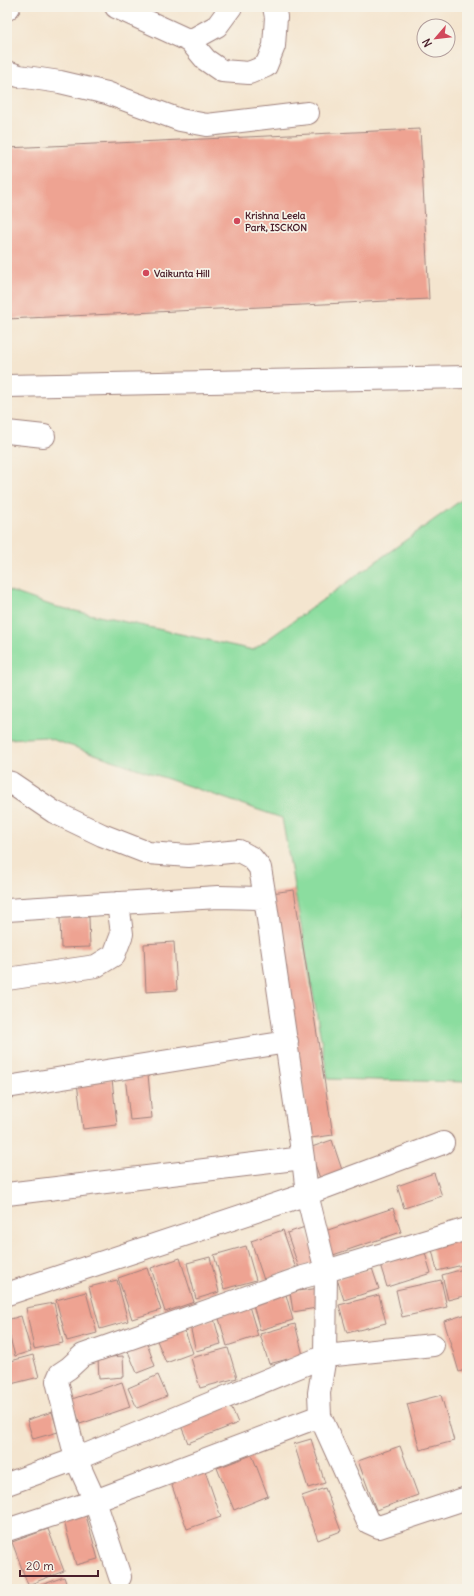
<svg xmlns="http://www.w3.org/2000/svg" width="474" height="1596" viewBox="0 0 474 1596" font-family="Delius,sans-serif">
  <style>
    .green { fill: #8bdd9f; stroke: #6a7e65 }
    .building { fill: #eea392 }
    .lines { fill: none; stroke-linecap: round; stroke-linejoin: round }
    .minor-casing { stroke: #9f827d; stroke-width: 24 }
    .minor { stroke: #fff; stroke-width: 22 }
    .poi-dot { fill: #d1495b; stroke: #f7f3e8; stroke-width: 1.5 }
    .labels { text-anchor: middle; stroke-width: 3.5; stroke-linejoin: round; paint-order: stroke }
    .poi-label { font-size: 10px; font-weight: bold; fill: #4a1f2b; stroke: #f7f3e8; text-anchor: start }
  </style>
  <rect width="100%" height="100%" fill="#f7f3e8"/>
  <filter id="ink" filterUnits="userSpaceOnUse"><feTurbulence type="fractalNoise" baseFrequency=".025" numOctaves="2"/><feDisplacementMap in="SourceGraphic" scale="8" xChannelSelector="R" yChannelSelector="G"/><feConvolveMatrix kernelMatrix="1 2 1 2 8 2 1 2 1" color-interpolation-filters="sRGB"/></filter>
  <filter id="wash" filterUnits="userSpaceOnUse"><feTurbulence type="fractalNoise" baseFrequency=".012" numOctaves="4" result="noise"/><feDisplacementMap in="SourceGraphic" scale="16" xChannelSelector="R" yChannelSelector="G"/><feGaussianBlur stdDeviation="0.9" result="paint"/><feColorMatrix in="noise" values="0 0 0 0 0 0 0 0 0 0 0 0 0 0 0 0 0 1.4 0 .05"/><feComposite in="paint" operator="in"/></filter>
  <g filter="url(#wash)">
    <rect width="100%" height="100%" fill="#f4e5cf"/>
    <path class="green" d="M467 496V1082L328 1079 282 818 45 737 7 739V590L53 606 253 650Z"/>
    <g id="blocks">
      <path class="building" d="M420 129 429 299 7 319V148Z
        M294 890 333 1135 311 1138 271 893Z
        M89 917 90 947 61 948 60 918Z
        M174 942 177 990 146 992 144 944Z
        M148 1074 152 1118 130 1120 125 1076Z
        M112 1079 117 1125 83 1129 77 1083Z
        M332 1140 343 1173 321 1181 309 1148Z
        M434 1173 442 1196 404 1208 397 1186Z
        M393 1208 401 1232 330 1256 322 1232Z
        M305 1227 317 1262 299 1268 287 1233Z
        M283 1230 296 1269 264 1280 251 1241Z
        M467 1236V1264L437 1271 431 1245Z
        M246 1246 256 1280 224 1289 214 1255Z
        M424 1250 431 1273 387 1287 380 1264Z
        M210 1257 219 1292 196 1299 187 1263Z
        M180 1258 194 1302 165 1312 151 1268Z
        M147 1268 161 1310 132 1319 118 1278Z
        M372 1268 379 1289 344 1300 337 1279Z
        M467 1268V1295L448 1300 442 1275Z
        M117 1280 128 1321 100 1329 89 1287Z
        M441 1280 447 1307 402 1317 396 1290Z
        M320 1288 322 1307 293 1312 290 1292Z
        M285 1291 293 1320 260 1330 252 1301Z
        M86 1292 97 1333 67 1341 56 1300Z
        M379 1295 386 1323 347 1333 339 1305Z
        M54 1303 63 1343 34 1349 26 1308Z
        M249 1306 258 1336 227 1346 218 1315Z
        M467 1314V1369L459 1372 444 1321Z
        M21 1316 31 1351 15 1356 7 1327V1320Z
        M214 1319 221 1344 196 1351 190 1326Z
        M182 1323 193 1353 166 1363 154 1333Z
        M295 1324 303 1355 269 1364 260 1334Z
        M146 1341 155 1366 137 1373 127 1349Z
        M228 1348 237 1378 200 1388 191 1358Z
        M33 1355 39 1377 7 1385V1362Z
        M123 1356 124 1377 99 1379 98 1358Z
        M158 1375 167 1396 137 1408 128 1388Z
        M122 1382 130 1407 80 1424 72 1399Z
        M441 1395 454 1441 420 1450 407 1404Z
        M229 1401 238 1423 188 1443 179 1421Z
        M52 1412 58 1432 33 1439 27 1420Z
        M311 1439 325 1483 308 1488 294 1444Z
        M400 1446 418 1495 376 1510 358 1461Z
        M252 1455 268 1496 234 1510 217 1468Z
        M205 1471 221 1517 187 1529 171 1483Z
        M325 1488 341 1531 318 1540 302 1496Z
        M85 1512 98 1559 76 1565 63 1518Z
        M48 1529 64 1571 28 1585 12 1542Z
        M7 1567H8L11 1589H7Z
        M64 1577 68 1589H30Z"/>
    </g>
  </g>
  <g filter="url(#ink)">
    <use href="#blocks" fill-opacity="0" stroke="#9f827d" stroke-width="1"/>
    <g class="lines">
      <defs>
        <path id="minor" d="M116 7 190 41 206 60 222 71 249 73 266 66 274 46 276 17 274 7
          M7 9 9 7
          M190 41 217 26 231 7
          M7 72 19 76 60 82 107 93 180 120 207 125 308 113
          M7 386 467 377
          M7 432 44 436
          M7 782 11 783 54 812 102 835 148 853 189 856 239 851 252 858 260 868 265 898
          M7 910 218 897 265 898 303 1158 307 1194 326 1271 325 1356 319 1393 320 1416 368 1522 379 1527 467 1498
          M7 979 96 966 114 955 122 934 118 903
          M7 1087 287 1042
          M7 1194 303 1158
          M7 1294 307 1194 443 1143
          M7 1484 76 1459 325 1356 433 1345
          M7 1530 95 1501 320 1416
          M120 1577 95 1501 76 1459 57 1381 60 1374 69 1368 83 1355 303 1277 326 1271 467 1229"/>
      </defs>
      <use href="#minor" class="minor-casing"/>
      <use href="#minor" class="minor"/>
    </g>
  </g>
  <g class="poi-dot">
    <circle cx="237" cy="221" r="4"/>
    <circle cx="146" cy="273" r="4"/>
  </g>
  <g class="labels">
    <g class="poi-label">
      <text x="245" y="219">Krishna Leela<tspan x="245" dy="12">Park, ISCKON</tspan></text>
      <text x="154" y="277">Vaikunta Hill</text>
    </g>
  </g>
  <rect width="474" height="1596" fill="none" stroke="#f7f3e8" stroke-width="24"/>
  <g transform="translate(436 38) rotate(242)"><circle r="19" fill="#f7f3e8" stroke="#b29e9c"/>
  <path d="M0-3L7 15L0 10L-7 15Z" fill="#d1495b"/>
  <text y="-6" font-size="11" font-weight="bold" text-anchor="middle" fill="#4a1f2b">N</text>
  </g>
  <path d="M20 1570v6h78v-6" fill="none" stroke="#4a1f2b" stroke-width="2"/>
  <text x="26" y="1570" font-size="12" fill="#4a1f2b" stroke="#f7f3e8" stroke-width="3" paint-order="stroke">20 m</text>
</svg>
